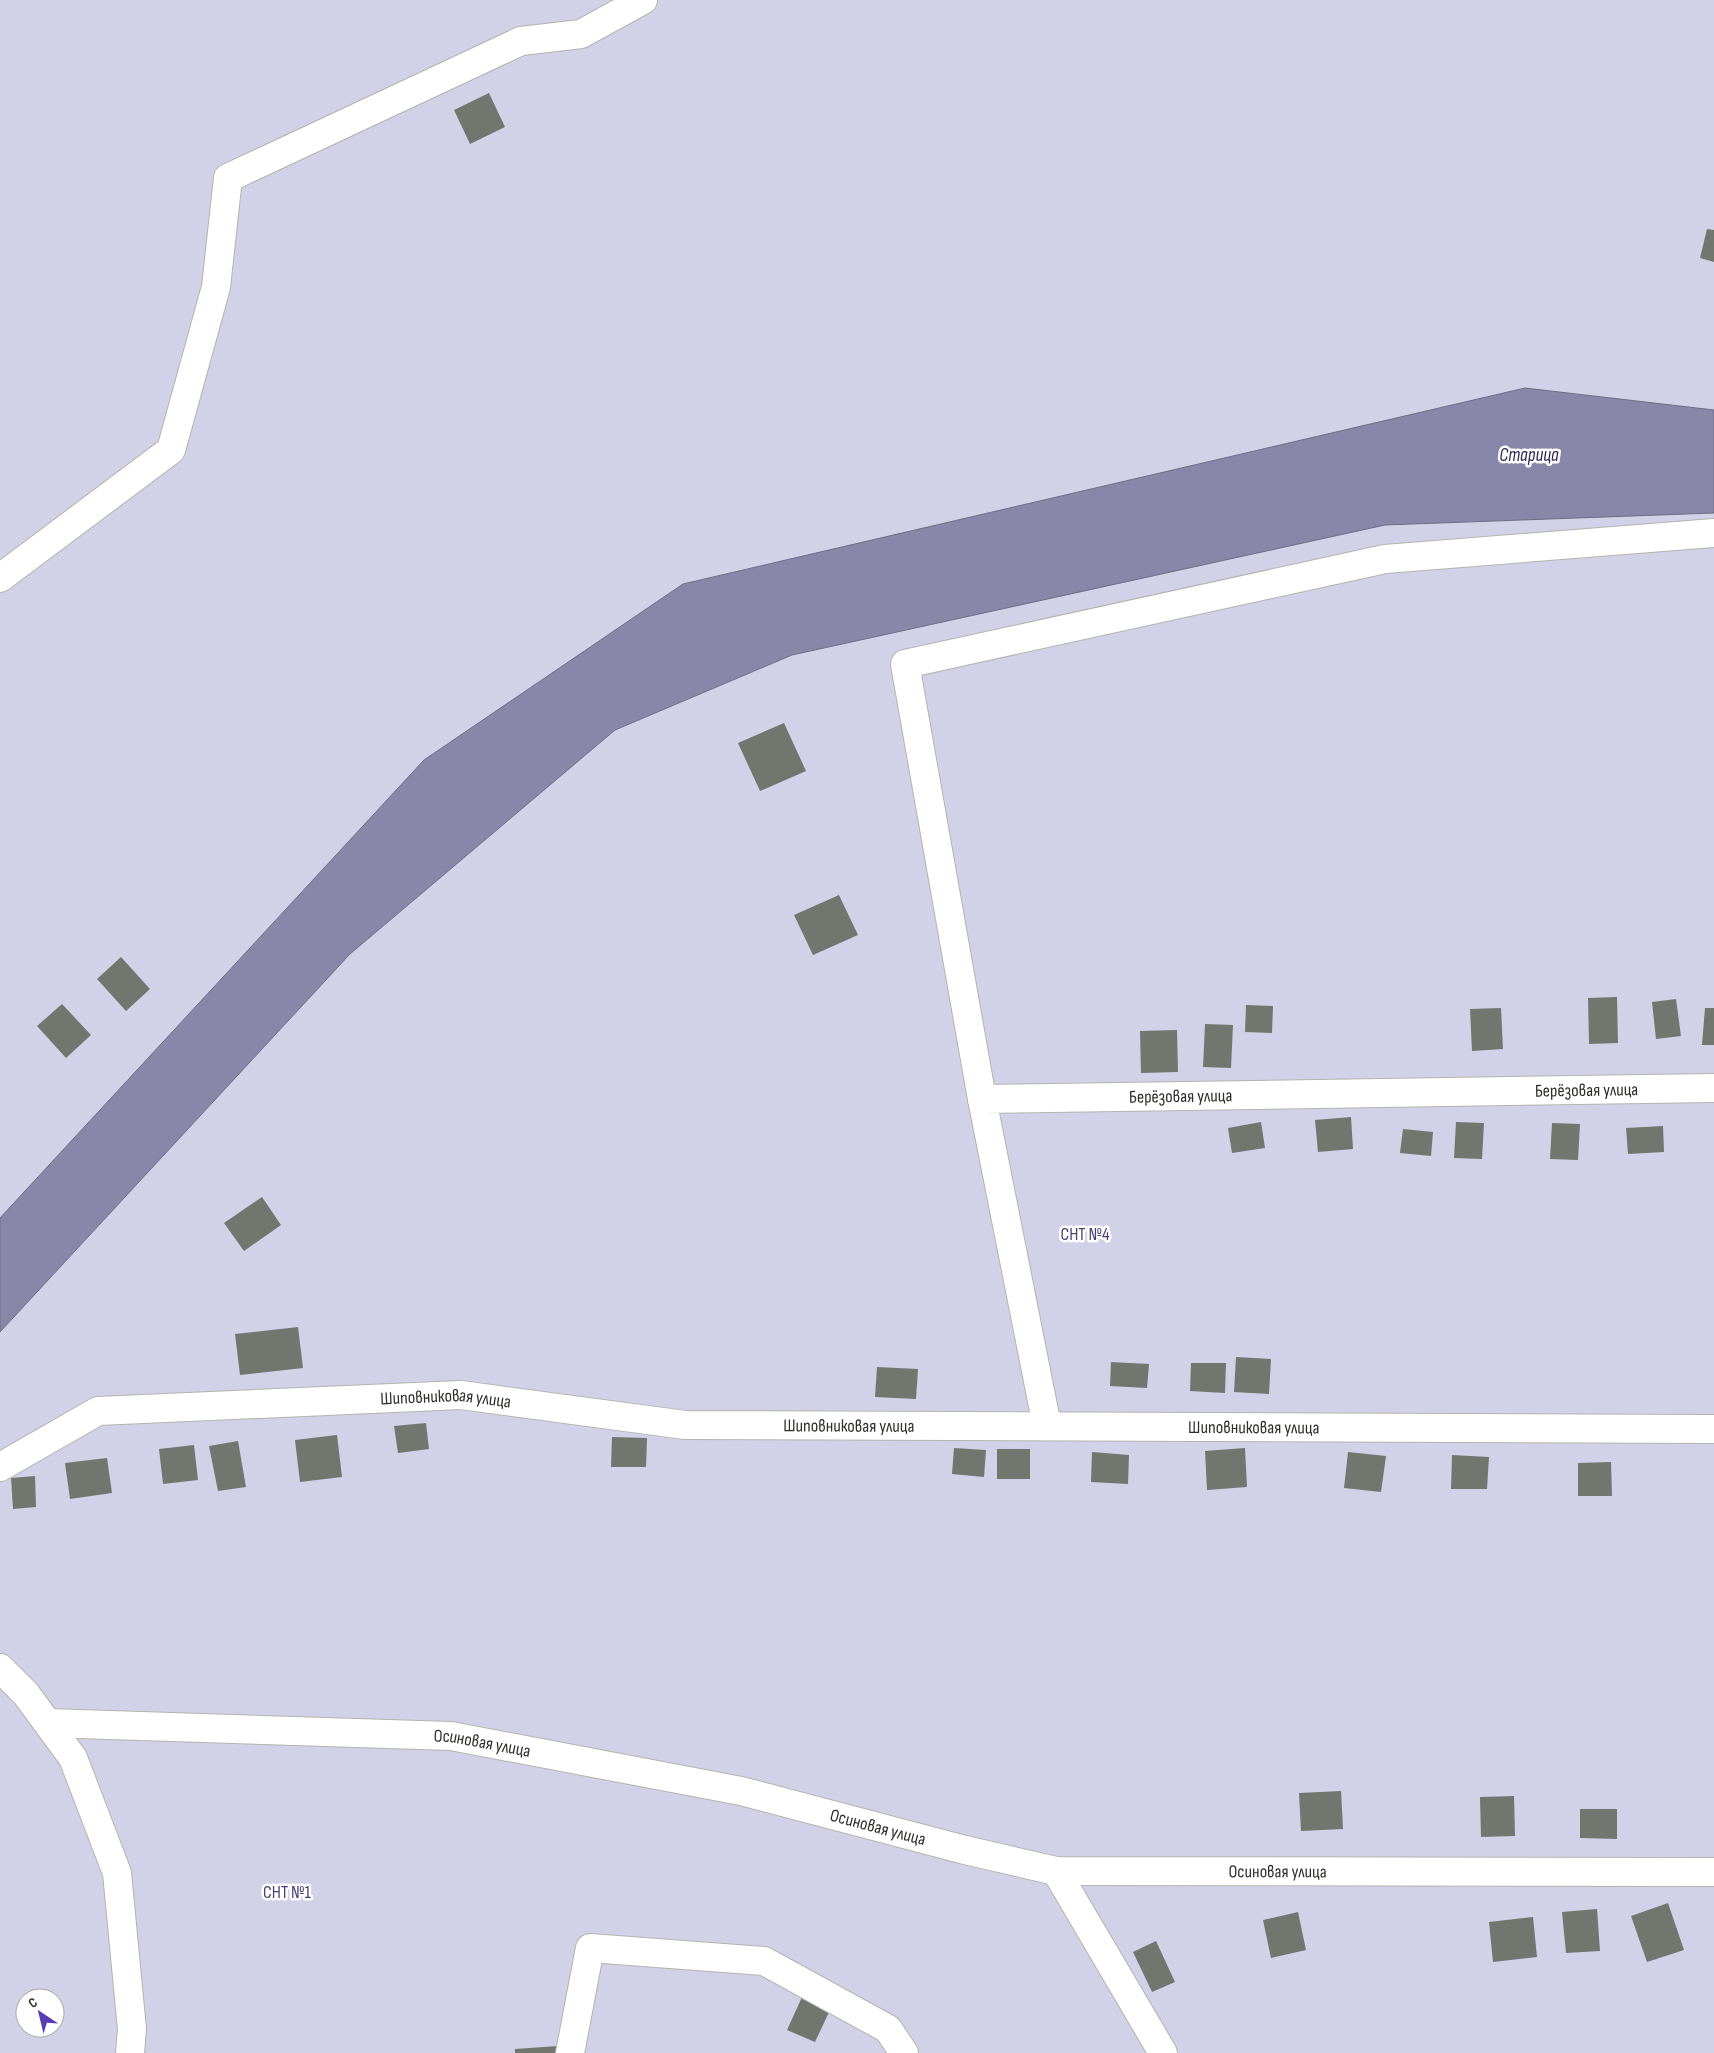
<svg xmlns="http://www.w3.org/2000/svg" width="1714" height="2053" viewBox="0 0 1714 2053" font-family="'Sofia Sans Condensed',sans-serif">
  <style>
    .green { fill: #d1d1e8; fill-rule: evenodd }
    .water { fill: #8887aa; stroke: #6d6d84 }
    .building { fill: #73756f }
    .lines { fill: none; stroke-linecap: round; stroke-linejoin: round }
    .minor-casing { stroke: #b3b5af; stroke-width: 30 }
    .minor { stroke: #fff; stroke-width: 28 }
    .labels { text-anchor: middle; stroke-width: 5; stroke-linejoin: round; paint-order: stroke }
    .street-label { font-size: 18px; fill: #2f302d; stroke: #fff }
    .park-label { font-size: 18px; fill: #474274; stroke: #fff }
    .water-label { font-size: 19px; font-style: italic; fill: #2e2857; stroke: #fff }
  </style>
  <rect width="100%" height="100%" fill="#e2e4dd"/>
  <path class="green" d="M0 0H1714V410L1525 388 424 760 0 1218Z
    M1714 513V2053H0V1332L350 954 615 730 792 655 1385 525ZM25 1998H55V2028H25Z"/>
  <path class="water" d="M1525 388 1714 410V513L1385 525 792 655 615 730 350 954 0 1332V1218L424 760 683 584Z"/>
  <path class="building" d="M489 93 505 127 470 144 454 110Z
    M1707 229 1714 230V262L1700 258Z
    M784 723 806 771 760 791 738 743Z
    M839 895 858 935 813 955 794 915Z
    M121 957 150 989 126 1011 97 979Z
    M1617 997 1618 1043 1589 1044 1588 998Z
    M1676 999 1681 1036 1656 1039 1652 1002Z
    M62 1004 91 1035 66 1058 37 1026Z
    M1246 1005 1273 1006 1272 1033 1245 1032Z
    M1501 1008 1503 1049 1472 1051 1470 1009Z
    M1705 1008H1714V1045H1702Z
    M1205 1024 1233 1025 1231 1068 1203 1067Z
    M1177 1030 1178 1072 1141 1073 1140 1031Z
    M1351 1117 1353 1149 1318 1152 1315 1120Z
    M1261 1122 1265 1148 1232 1153 1228 1128Z
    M1456 1122 1484 1123 1482 1159 1454 1158Z
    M1552 1123 1580 1124 1578 1160 1550 1159Z
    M1663 1126 1664 1152 1628 1154 1626 1128Z
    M1403 1129 1433 1132 1431 1156 1400 1153Z
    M262 1197 281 1225 244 1251 224 1223Z
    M298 1327 303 1368 240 1375 235 1334Z
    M1236 1357 1271 1359 1269 1394 1234 1392Z
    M1111 1362 1149 1364 1147 1388 1110 1386Z
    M1191 1363H1226L1225 1393 1190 1391Z
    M877 1367 918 1369 916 1399 875 1397Z
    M426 1423 429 1449 398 1453 394 1426Z
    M337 1435 342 1477 300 1482 295 1440Z
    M612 1437 647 1438 646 1467H611Z
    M238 1441 246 1487 218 1491 209 1446Z
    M194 1445 198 1480 163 1484 159 1449Z
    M954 1448 986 1450 984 1477 952 1474Z
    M1245 1448 1247 1487 1207 1490 1205 1451Z
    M997 1449H1030V1479H997Z
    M1092 1452 1129 1455 1128 1484 1091 1482Z
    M1348 1452 1386 1456 1381 1492 1344 1488Z
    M1452 1455 1489 1457 1487 1489H1451Z
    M107 1458 112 1493 70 1499 65 1463Z
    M1611 1462 1612 1496H1578V1463Z
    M35 1476 36 1507 13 1509 11 1478Z
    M1341 1791 1343 1829 1301 1831 1299 1793Z
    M1514 1796 1515 1836 1481 1837 1480 1797Z
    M1580 1809H1617V1839L1580 1838Z
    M1668 1903 1684 1950 1647 1962 1631 1916Z
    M1597 1909 1600 1951 1566 1953 1562 1912Z
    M1298 1912 1306 1950 1271 1958 1263 1920Z
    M1533 1917 1537 1957 1493 1962 1489 1922Z
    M1156 1941 1175 1982 1152 1992 1133 1952Z
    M802 1997 830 2010 815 2042 787 2030Z
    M558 2046V2053H515V2049Z"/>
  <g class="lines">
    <defs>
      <g id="minor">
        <path d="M0 578 171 450 216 287 228 178 521 41 581 34 643 0"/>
        <path d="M982 1099 905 664 1385 559 1714 533"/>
        <path id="s1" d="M1047 1426 982 1099 1714 1088"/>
        <path id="s2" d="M0 1467 98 1411 461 1395 685 1425 1714 1429"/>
        <path d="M0 1668 26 1694 73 1758 117 1873 132 2029 130 2053"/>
        <path id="s3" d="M48 1723 451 1736 741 1791 965 1850 1056 1871 1714 1872"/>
        <path d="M1056 1871 1163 2053"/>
        <path d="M570 2053 590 1948 764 1961 888 2029 904 2053"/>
      </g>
    </defs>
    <use href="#minor" class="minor-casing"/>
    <use href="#minor" class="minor"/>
  </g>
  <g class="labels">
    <g class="street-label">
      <text dy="6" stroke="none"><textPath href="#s1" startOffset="938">Берёзовая улица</textPath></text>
      <text dy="6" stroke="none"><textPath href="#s1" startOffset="532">Берёзовая улица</textPath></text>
      <text dy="6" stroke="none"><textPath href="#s2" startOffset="461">Шиповниковая улица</textPath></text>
      <text dy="6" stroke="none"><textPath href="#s2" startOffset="866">Шиповниковая улица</textPath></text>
      <text dy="6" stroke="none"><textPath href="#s2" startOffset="1271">Шиповниковая улица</textPath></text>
      <text dy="6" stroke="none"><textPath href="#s3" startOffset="435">Осиновая улица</textPath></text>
      <text dy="6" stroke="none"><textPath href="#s3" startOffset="840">Осиновая улица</textPath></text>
      <text dy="6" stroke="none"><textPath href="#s3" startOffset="1245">Осиновая улица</textPath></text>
    </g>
    <g class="park-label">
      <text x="1085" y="1240">СНТ №4</text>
      <text x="287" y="1898">СНТ №1</text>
    </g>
    <g class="water-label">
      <text x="1529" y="461">Старица</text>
    </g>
  </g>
  <g transform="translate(40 2013) rotate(325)"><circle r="24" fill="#ffffff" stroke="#acacab"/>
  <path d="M0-4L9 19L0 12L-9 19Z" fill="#573eb6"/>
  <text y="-8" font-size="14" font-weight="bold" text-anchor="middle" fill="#2f302d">С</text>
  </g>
</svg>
